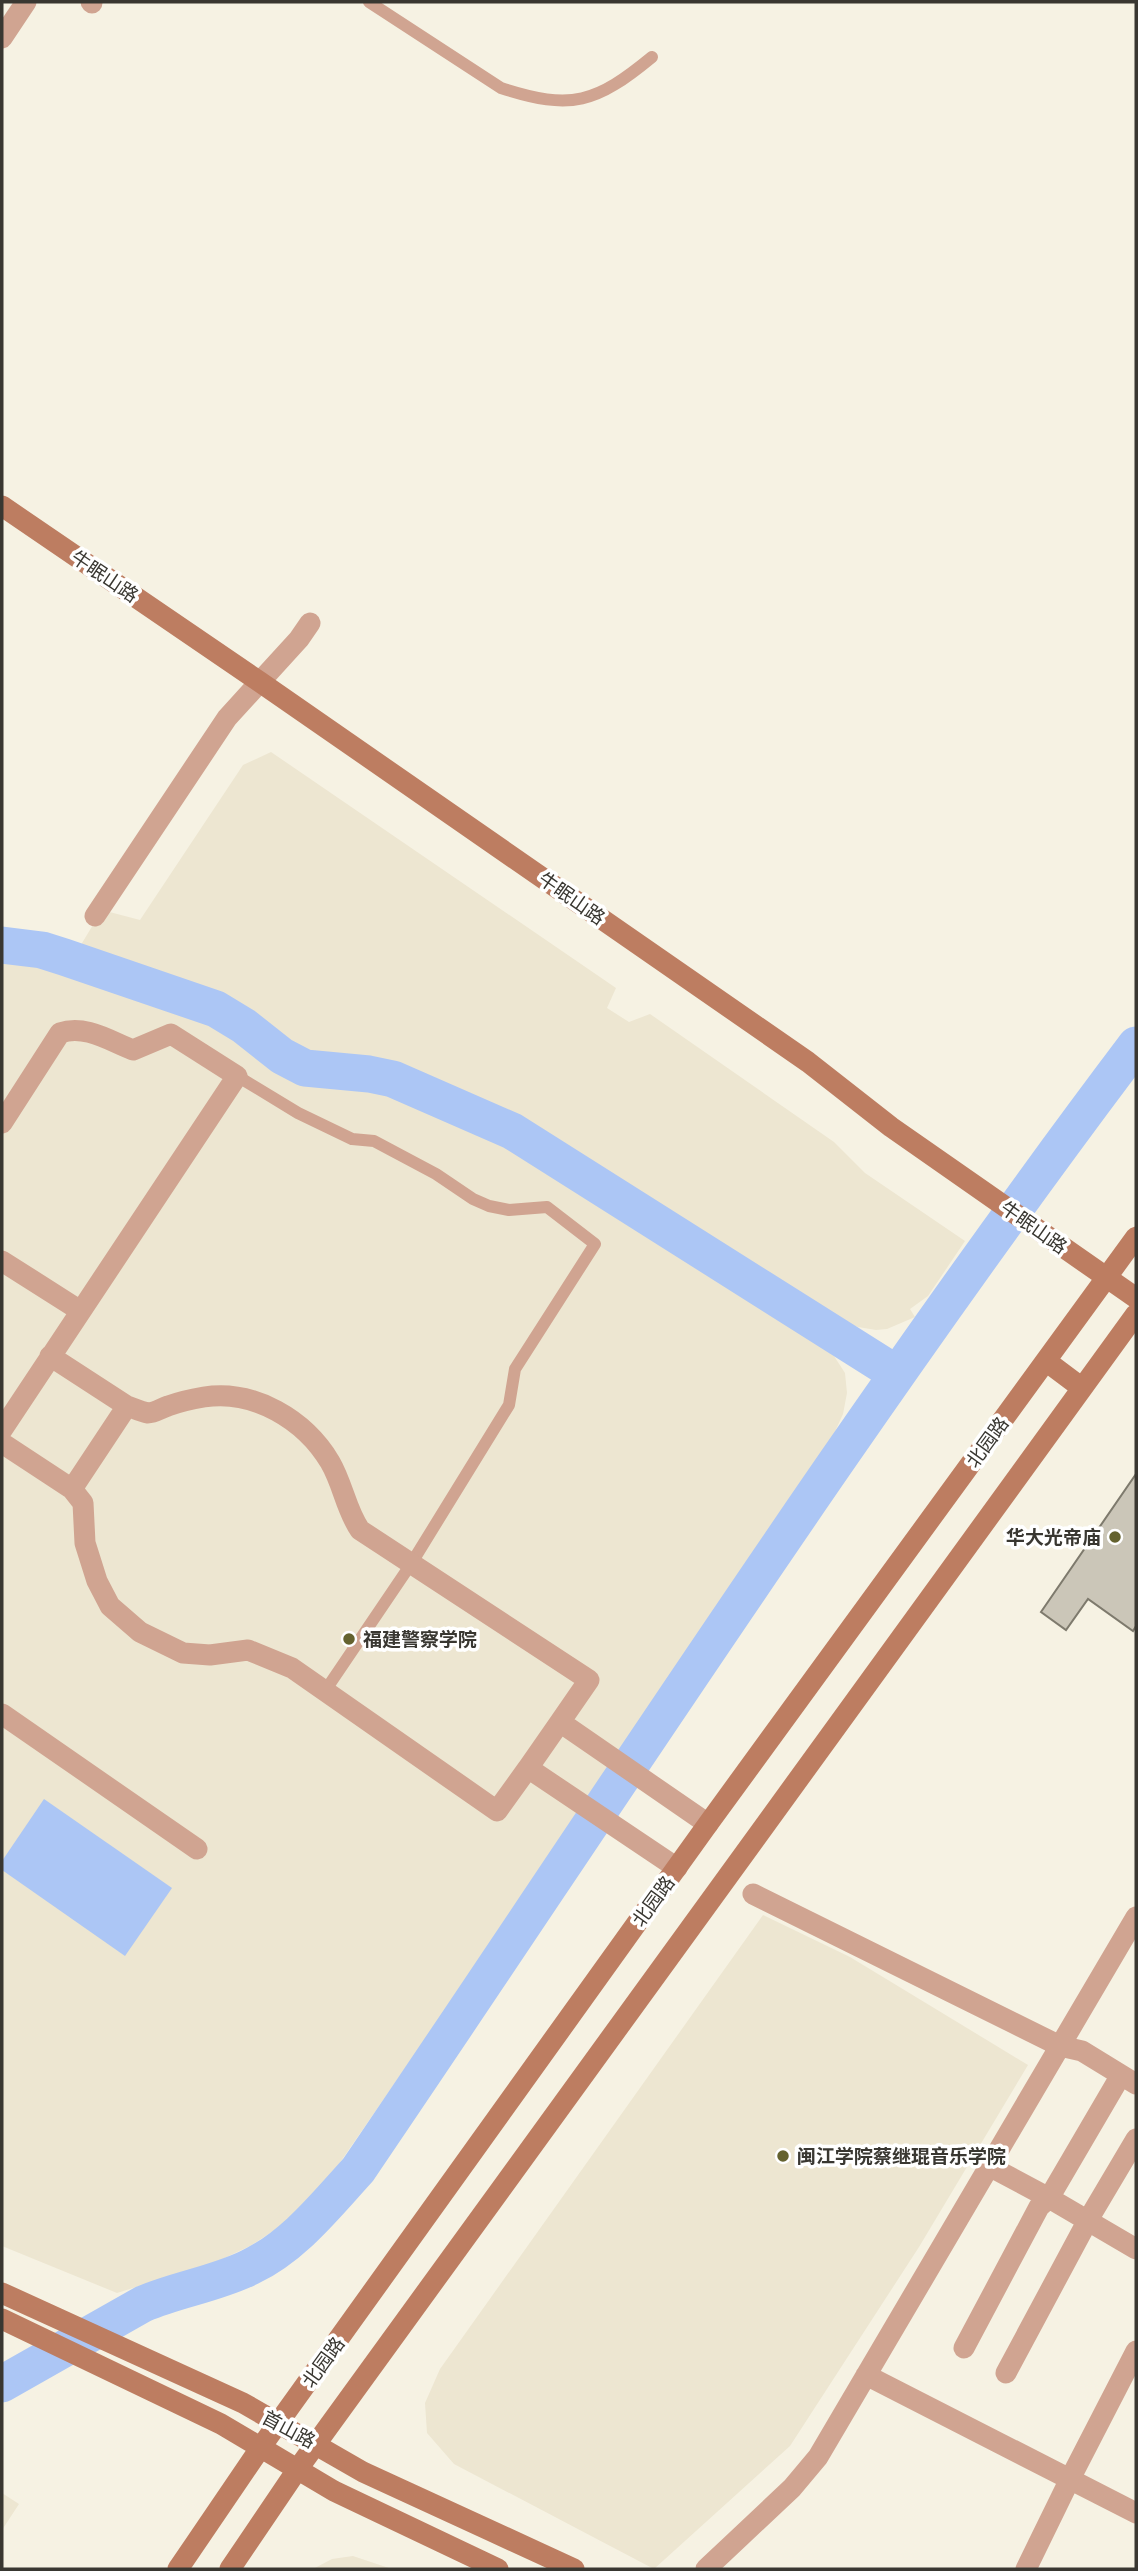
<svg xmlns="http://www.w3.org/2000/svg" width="1138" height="2571" viewBox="0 0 1138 2571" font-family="Raleway,'Noto Sans SC',sans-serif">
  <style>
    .built { fill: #ede6d1 }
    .water { fill: #acc6f5 }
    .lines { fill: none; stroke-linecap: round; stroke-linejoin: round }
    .river { stroke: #acc6f5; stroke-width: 37 }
    .building { fill: #cbc6b8; stroke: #7e7a6d; stroke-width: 2 }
    .lane { stroke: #d0a491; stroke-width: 12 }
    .street { stroke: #d0a491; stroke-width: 21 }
    .secondary { stroke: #bd7d61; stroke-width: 21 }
    .poi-dot { fill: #64622f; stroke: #fff; stroke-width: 2.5 }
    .labels { text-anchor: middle; stroke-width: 7; stroke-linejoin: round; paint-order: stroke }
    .street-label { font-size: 19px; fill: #393731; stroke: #fff }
    .poi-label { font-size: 19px; font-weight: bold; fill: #393731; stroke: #fff; text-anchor: start }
  </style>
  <rect width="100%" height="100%" fill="#f6f2e3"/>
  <path class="built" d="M271 752 616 988 607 1008 629 1022 650 1014 834 1142 865 1173 965 1241 928 1296 910 1309 915 1317 887 1329 876 1330 858 1327 847 1323 530 1124 450 1085 386 1063 323 1059 313 1056 296 1049 271 1025 233 1002 123 963 115 985 224 1027 288 1073 305 1082 361 1083 383 1088 497 1136 768 1309 834 1356 845 1373 847 1393 843 1414 833 1436 561 1842 321 2190 293 2218 250 2246 216 2262 117 2293 2 2246V961L38 964 107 983 116 959 79 948 102 910 140 920 243 765Z
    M763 1915 850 1957 1028 2065 919 2247 790 2446 654 2569 454 2464 427 2433 425 2403 440 2369Z
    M2 2493 19 2504 2 2530Z
    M353 2556 392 2569H313L332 2559Z"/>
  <path class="water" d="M44 1799 172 1888 125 1956 2 1870V1861Z"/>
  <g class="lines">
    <path class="river" d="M2 945 42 950 64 957 216 1009 244 1026 282 1056 305 1068 369 1074 393 1079 512 1131 897 1374
      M2 2384 143 2304C178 2289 216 2284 250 2267 294 2246 325 2206 358 2170 614 1793 861 1409 1136 1045"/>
  </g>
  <path class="building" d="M1136 1474V1626L1133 1631 1088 1599 1066 1630 1041 1612Z"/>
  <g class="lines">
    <path class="lane" d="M369 2 501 88C572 111 596 103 652 57
      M237 1076 298 1113 352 1139 374 1141 436 1174 473 1199 489 1206 509 1210 547 1207 595 1244 515 1369 509 1405 411 1564 325 1691"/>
    <path class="street" d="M91 2 92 3
      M2 38 26 2
      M95 916 227 718 299 639 310 623
      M2 1123 60 1033C85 1024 110 1041 133 1050L171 1034 237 1076 2 1430
      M2 1261 79 1310
      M50 1356 127 1406 72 1489
      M127 1406C133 1408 141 1412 148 1413 154 1413 162 1408 168 1406 179 1402 192 1399 204 1397 254 1389 305 1420 330 1462 343 1484 346 1510 360 1530L589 1680 560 1722 708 1824
      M2 1443 72 1489 83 1503 85 1543 97 1581 110 1606 140 1632 183 1653 210 1655 248 1650 292 1668 497 1811 528 1768 677 1868
      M2 1714 197 1849
      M528 1768 560 1722
      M753 1894 1060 2046 1082 2051 1136 2084
      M989 2166 1049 2198 1136 2249
      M964 2348 1039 2207 1049 2198 1121 2075
      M1006 2373 1088 2220 1136 2139
      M866 2375 1136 2513
      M706 2569 792 2488 818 2457 1136 1917
      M1026 2569 1070 2479 1136 2351"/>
    <path class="secondary" d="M2 506 260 682 808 1062 891 1127 1136 1298
      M1046 1361 1082 1388
      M2 2293 243 2403 363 2472 574 2569
      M2 2319 221 2424 334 2491 498 2569
      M178 2569 261 2447 708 1824 1136 1237
      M230 2569 297 2470 1136 1314"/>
  </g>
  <g class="poi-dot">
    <circle cx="1115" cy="1537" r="7"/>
    <circle cx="349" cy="1639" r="7"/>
    <circle cx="783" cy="2156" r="7"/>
  </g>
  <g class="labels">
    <g class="street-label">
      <text transform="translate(105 576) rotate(34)" y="7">牛眠山路</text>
      <text transform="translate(572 898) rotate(35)" y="7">牛眠山路</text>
      <text transform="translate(1034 1227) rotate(35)" y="7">牛眠山路</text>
      <text transform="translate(987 1442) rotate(-54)" y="7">北园路</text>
      <text transform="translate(653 1901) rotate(-54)" y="7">北园路</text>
      <text transform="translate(323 2362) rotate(-54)" y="7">北园路</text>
      <text transform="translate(289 2429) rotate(28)" y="7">首山路</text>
    </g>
    <g class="poi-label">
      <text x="1101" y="1544" text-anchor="end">华大光帝庙</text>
      <text x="363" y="1646">福建警察学院</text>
      <text x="797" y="2163">闽江学院蔡继琨音乐学院</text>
    </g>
  </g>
  <rect width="1138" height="2571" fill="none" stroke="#393731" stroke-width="7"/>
</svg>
